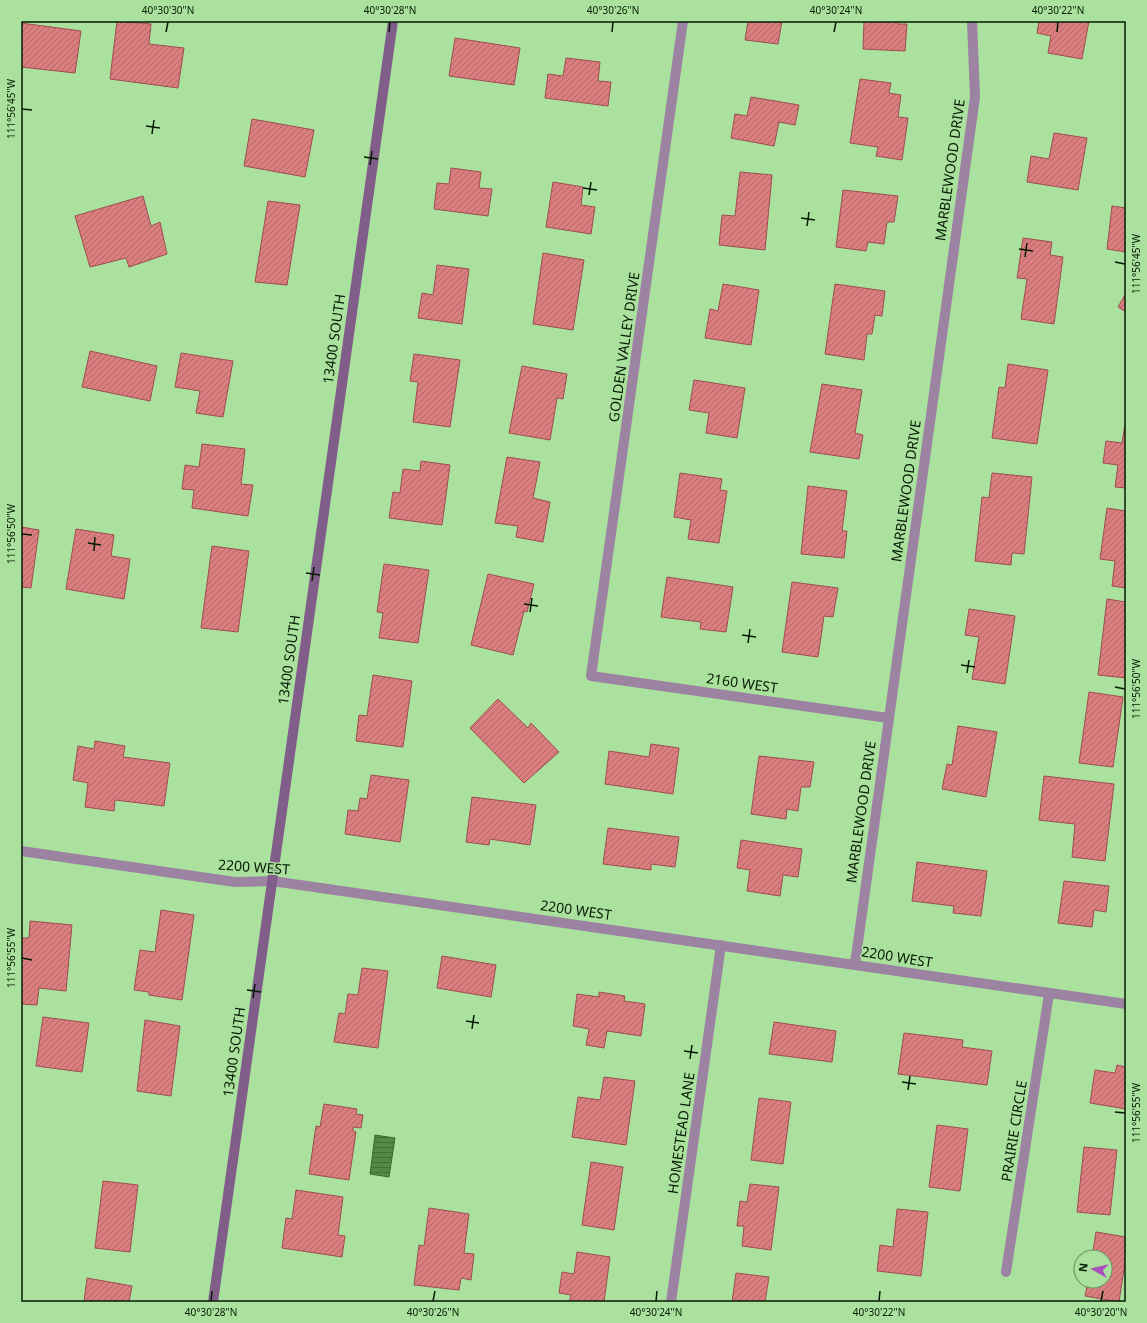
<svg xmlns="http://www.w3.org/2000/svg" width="1147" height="1323" viewBox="0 0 1147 1323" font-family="'Noto Sans',sans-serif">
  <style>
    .water { fill: url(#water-rules); stroke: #3b6931 }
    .building { fill: url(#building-hatch); stroke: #9d4d4f }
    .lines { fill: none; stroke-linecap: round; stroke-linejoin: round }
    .street { stroke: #9b83a1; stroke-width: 10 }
    .secondary { stroke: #815d89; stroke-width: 10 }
    .ticks { fill: none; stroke: #061b03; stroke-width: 1.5 }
    .labels { text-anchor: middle; stroke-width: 3; stroke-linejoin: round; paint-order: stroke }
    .street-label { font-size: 14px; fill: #061b03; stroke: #abe19e }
    .neatline { fill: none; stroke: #061b03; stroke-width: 1.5 }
    .ticks-label { font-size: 10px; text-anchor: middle; fill: #061b03 }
  </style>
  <defs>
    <pattern id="water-rules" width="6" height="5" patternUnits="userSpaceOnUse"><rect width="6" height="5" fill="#528a45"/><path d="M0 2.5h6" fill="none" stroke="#427037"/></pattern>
    <pattern id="building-hatch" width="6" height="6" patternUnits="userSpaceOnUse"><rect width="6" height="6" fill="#db7e7f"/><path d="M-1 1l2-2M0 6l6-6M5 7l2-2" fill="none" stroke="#b06666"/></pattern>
  </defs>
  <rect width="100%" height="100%" fill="#abe19e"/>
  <path class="water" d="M375 1135 395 1138 389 1177 370 1174Z"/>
  <path class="building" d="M117 21 151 24 149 44 184 48 178 88 110 79Z
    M748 21H782L778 44 745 40Z
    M864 21H898V24H907L905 51 863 49Z
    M1039 21H1089L1082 59 1048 53 1051 36 1037 33Z
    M21 23 81 31 75 73 21 67Z
    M455 38 520 48 514 85 449 76Z
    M566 58 600 62 598 81 611 82 608 106 545 98 548 74 563 76Z
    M860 79 891 83 889 93 901 95 898 117 908 118 902 160 876 156 878 147 850 143Z
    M751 97 799 105 795 125 779 122 774 146 731 138 735 114 747 116Z
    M252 119 314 130 305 177 244 166Z
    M1054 133 1087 138 1078 190 1027 182 1031 156 1049 159Z
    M451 168 481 172 479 188 492 189 488 216 434 209 437 183 449 184Z
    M740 172 772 175 765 250 719 245 722 215 735 216Z
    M553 182 583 187 581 205 595 207 591 234 546 227Z
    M843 190 898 196 894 222H887L884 244 868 242 866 251 836 247Z
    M143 196 151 226 160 222 167 254 129 267 126 258 90 267 75 216Z
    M268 201 300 205 287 285 255 282Z
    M1112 206 1126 208V252L1107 249Z
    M1023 238 1052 242 1050 255 1063 257 1054 324 1021 319 1027 279 1017 278Z
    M543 253 584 260 573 330 533 324Z
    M437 265 469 269 462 324 418 318 422 293 433 295Z
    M723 284 759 290 751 345 705 338 710 309 718 311Z
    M835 284 885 291 882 316 875 315 872 334H867L864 360 825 354Z
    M1126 293V312L1118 307Z
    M90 351 157 366 150 401 82 387Z
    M181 353 233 361 223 417 196 413 200 391 175 387Z
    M414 354 460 360 450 427 413 422 418 382 410 381Z
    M1008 364 1048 370 1037 444 992 438 999 387 1005 388Z
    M522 366 567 374 563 399 557 398 550 440 509 433Z
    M694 380 745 388 737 438 706 433 709 413 689 410Z
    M822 384 862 390 855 433 863 435 859 459 810 452Z
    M1126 418V488L1115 487 1118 465 1103 463 1106 441 1122 443Z
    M202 444 245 449 241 484 253 485 248 516 192 508 194 490 182 489 185 465 199 467Z
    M507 457 540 462 533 498 550 502 543 542 516 537 518 526 495 523Z
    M421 461 450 465 442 525 389 518 393 492 400 493 403 469 420 471Z
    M680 473 722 479 720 490 727 491 719 543 688 539 691 520 674 517Z
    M992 473 1032 477 1024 554 1012 553 1011 565 975 561 982 497 989 498Z
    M808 486 847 491 842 531H847L844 558 801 554Z
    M1107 508 1126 511V588L1112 586 1115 561 1100 559Z
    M21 527 39 530 31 588 21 587Z
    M76 529 114 535 111 556 130 559 124 599 66 589Z
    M212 546 249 551 238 632 201 628Z
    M384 564 429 570 418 643 379 638 383 613 377 612Z
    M488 574 534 584 527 612 524 611 513 655 471 645Z
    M667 577 733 587 726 632 700 629 701 622 661 617Z
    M792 582 838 588 833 617 824 616 818 657 782 652Z
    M1107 599 1126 602V678L1098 675Z
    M969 609 1015 616 1005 684 972 679 979 637 965 635Z
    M373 675 412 681 403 747 356 741 359 715 367 716Z
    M1089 692 1123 697 1113 767 1079 763Z
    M498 699 528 728 531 723 559 752 524 783 470 728Z
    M958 726 997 732 986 797 942 789 947 764 952 765Z
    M95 741 125 746 123 757 170 763 164 806 115 800 114 811 85 807 88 783 73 780 78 746 94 749Z
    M651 744 679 748 673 794 605 784 609 751 649 757Z
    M759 756 814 762 810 787H801L798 811 787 809 786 819 751 814Z
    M371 775 409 780 400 842 345 834 348 810 358 811 360 798 367 799Z
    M1044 776 1114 784 1105 861 1072 857 1075 824 1039 820Z
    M472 797 536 805 530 845 490 839 489 845 466 842Z
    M608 828 679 837 675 867 651 864V870L603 864Z
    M741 840 802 849 798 877 783 875 780 896 747 891 750 870 737 868Z
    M917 862 987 871 981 916 953 913 954 906 912 901Z
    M1064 881 1109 886 1106 912 1094 910 1092 927 1058 923Z
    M161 910 194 915 182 1000 149 995V992L134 990 140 950 155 952Z
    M30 921 72 925 66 991 39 988 37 1005 21 1004V938H29Z
    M442 956 496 965 491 997 437 988Z
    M362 968 388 971 378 1048 334 1042 339 1013 345 1014 348 994 358 995Z
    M599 992 625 996 624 1001 645 1004 641 1036 607 1031 604 1048 586 1045 589 1029 573 1026 577 994 599 997Z
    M43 1017 89 1023 82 1072 36 1066Z
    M145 1020 180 1026 171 1096 137 1091Z
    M774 1022 836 1031 832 1062 769 1054Z
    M904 1033 963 1040 962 1047 992 1051 987 1085 898 1074Z
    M1117 1065 1126 1067V1109L1090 1103 1095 1070 1115 1073Z
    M604 1077 635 1081 626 1145 572 1137 578 1097 600 1100Z
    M759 1098 791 1102 783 1164 751 1160Z
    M324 1104 357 1109 356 1114 363 1115 361 1128 353 1127V1131L356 1132 349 1180 309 1174 316 1126 320 1127Z
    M937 1125 968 1129 960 1191 929 1187Z
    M1084 1147 1117 1150 1110 1215 1077 1212Z
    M591 1162 623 1167 614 1230 582 1225Z
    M103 1181 138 1185 130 1252 95 1248Z
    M750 1184 779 1187 771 1250 742 1246 744 1226H737L740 1201 747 1202Z
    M296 1190 343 1197 338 1235 345 1236 342 1257 282 1248 286 1218 292 1219Z
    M429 1208 469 1214 464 1253 474 1254 471 1280 461 1278 459 1290 414 1285 419 1245 424 1246Z
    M897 1209 928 1212 921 1276 877 1271 880 1245 893 1247Z
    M1096 1232 1126 1237V1256L1119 1302 1085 1296 1088 1281H1105V1257H1092Z
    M577 1252 610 1257 604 1302H569L571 1295 559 1293 562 1272 574 1274Z
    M736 1273 769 1277 765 1302H732Z
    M87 1278 132 1286 129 1302H84Z"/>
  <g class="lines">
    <path class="street" d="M683 21 591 676 888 718
      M21 851 235 882 272 881 1126 1004
      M855 964 975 97 972 21
      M1006 1272 1049 994
      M671 1302 721 945"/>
    <path class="secondary" d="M213 1302 393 21"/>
  </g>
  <path class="ticks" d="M166 32 168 22M389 32 390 22M612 32 613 22M834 32 836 22M1057 32 1058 22M22 109 32 110M146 126 160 128M152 134 154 120M364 157 378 159M370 165 372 151M583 188 597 190M589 195 591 182M801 218 815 220M807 226 809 212M1019 249 1033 251M1025 257 1027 243M1115 262 1125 264M22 534 32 535M88 543 101 545M94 551 95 537M306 573 320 575M312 581 314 567M524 604 538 606M530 612 532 598M742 635 756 637M748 643 750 629M961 665 975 667M967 673 969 660M1115 687 1125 689M22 958 32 960M247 990 261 992M253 998 255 984M466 1021 479 1023M472 1029 474 1015M684 1051 698 1053M690 1059 692 1045M902 1082 916 1084M908 1090 910 1076M1115 1112 1125 1113M211 1301 212 1291M433 1301 435 1291M656 1301 657 1291M879 1301 880 1291M1101 1301 1103 1291"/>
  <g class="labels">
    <g class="street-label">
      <text transform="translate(950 170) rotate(-82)" y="5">MARBLEWOOD DRIVE</text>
      <text transform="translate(334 339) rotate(-82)" y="5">13400 SOUTH</text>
      <text transform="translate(624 347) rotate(-82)" y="5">GOLDEN VALLEY DRIVE</text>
      <text transform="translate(906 491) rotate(-82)" y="5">MARBLEWOOD DRIVE</text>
      <text transform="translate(289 660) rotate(-82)" y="5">13400 SOUTH</text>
      <text transform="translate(742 683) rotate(8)" y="5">2160 WEST</text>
      <text transform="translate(861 812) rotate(-82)" y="5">MARBLEWOOD DRIVE</text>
      <text transform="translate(254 867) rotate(4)" y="5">2200 WEST</text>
      <text transform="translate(576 910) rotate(8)" y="5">2200 WEST</text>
      <text transform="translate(897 957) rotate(9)" y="5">2200 WEST</text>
      <text transform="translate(234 1052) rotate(-82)" y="5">13400 SOUTH</text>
      <text transform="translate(1014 1131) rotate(-81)" y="5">PRAIRIE CIRCLE</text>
      <text transform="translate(681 1133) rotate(-82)" y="5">HOMESTEAD LANE</text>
    </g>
  </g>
  <rect width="1147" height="1323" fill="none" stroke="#abe19e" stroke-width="44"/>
  <g transform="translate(1093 1269) rotate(278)"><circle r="19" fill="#abe19e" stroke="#699260"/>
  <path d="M0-3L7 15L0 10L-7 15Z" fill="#a950bc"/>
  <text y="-6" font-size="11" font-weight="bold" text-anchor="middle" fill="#061b03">N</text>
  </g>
  <rect x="22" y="22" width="1103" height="1279" class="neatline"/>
  <g class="ticks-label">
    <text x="168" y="14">40°30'30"N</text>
    <text x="390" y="14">40°30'28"N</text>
    <text x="613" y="14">40°30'26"N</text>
    <text x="836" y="14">40°30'24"N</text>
    <text x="1058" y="14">40°30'22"N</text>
    <text transform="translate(11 109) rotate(-90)" y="4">111°56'45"W</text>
    <text transform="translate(1136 264) rotate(-90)" y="4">111°56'45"W</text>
    <text transform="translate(11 534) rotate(-90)" y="4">111°56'50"W</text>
    <text transform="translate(1136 689) rotate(-90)" y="4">111°56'50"W</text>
    <text transform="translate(11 958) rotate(-90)" y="4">111°56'55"W</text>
    <text transform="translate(1136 1113) rotate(-90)" y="4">111°56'55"W</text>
    <text x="211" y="1316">40°30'28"N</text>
    <text x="433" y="1316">40°30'26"N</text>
    <text x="656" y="1316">40°30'24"N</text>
    <text x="879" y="1316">40°30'22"N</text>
    <text x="1101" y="1316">40°30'20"N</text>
  </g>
</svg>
